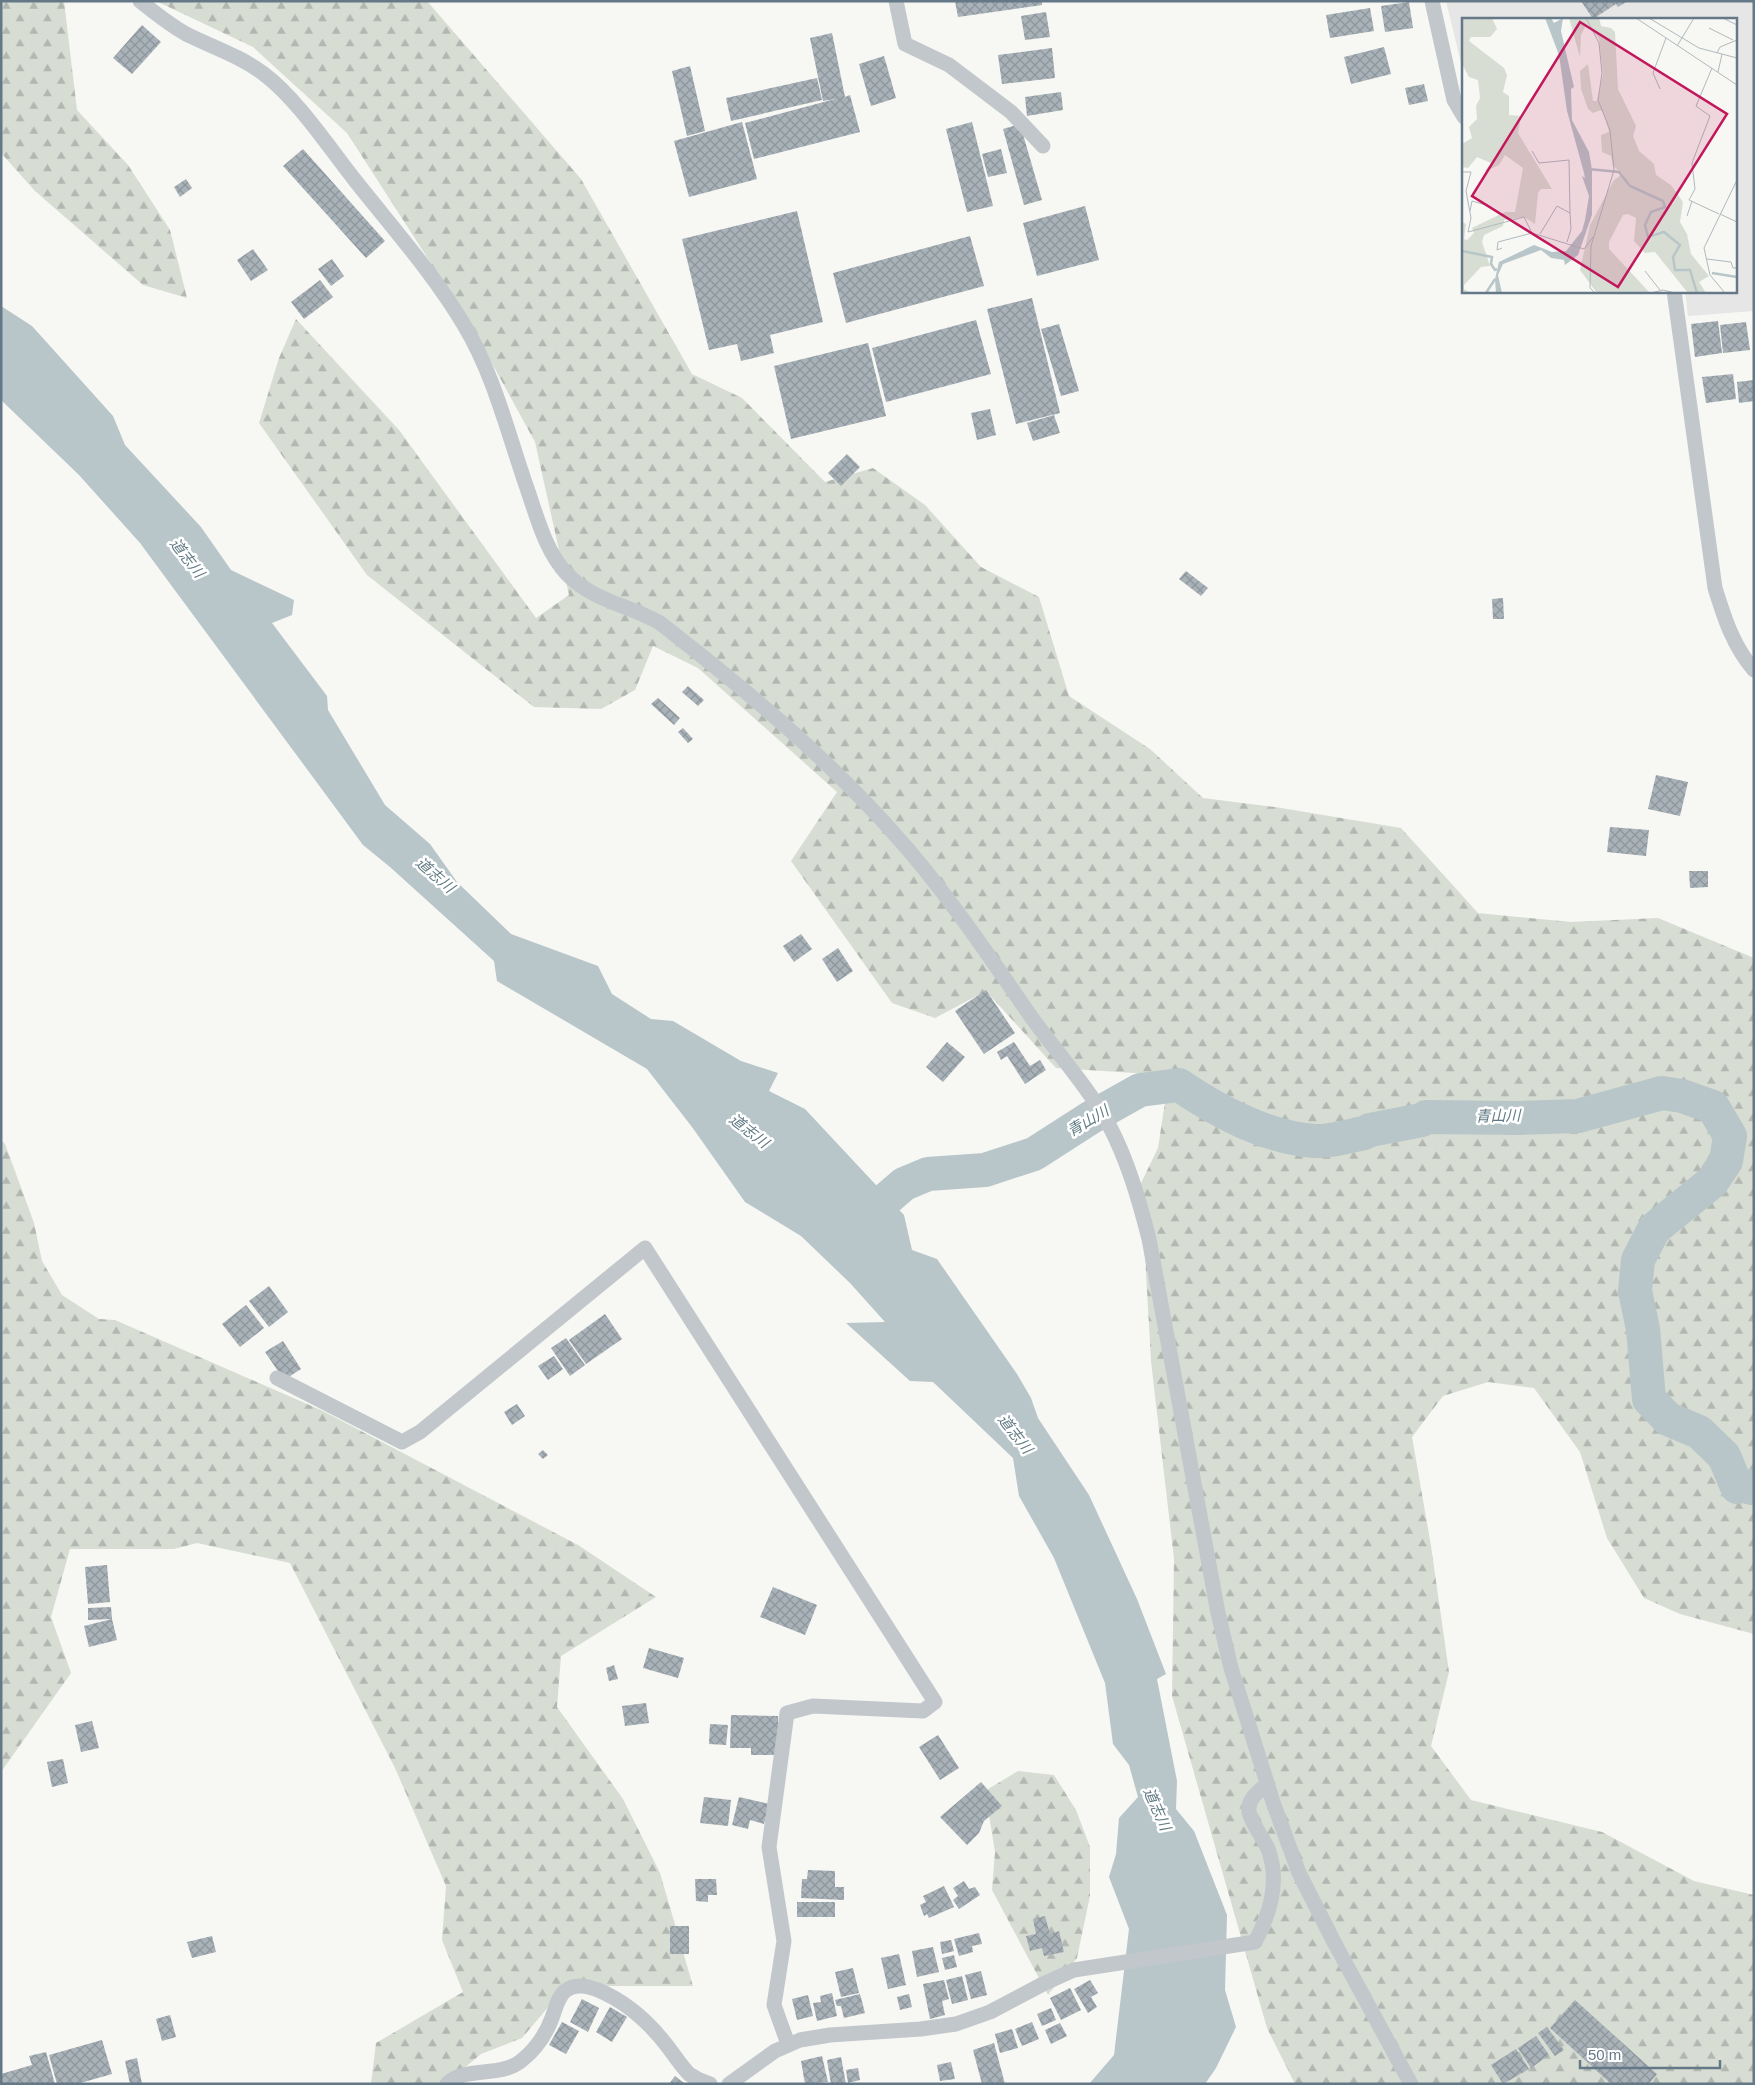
<svg xmlns="http://www.w3.org/2000/svg" width="1755" height="2085" viewBox="0 0 1755 2085" font-family="Arial,'Noto Sans JP',sans-serif">
  <style>
    .built { fill: #e5e6e5 }
    .forest { fill: url(#forest-firs) }
    .water { fill: #b8c6c9 }
    .lines { fill: none; stroke-linecap: round; stroke-linejoin: round }
    .river { stroke: #b8c6c9; stroke-width: 34 }
    .building { fill: url(#building-cross-hatch) }
    .street { stroke: #c2c7cb; stroke-width: 15 }
    .labels { text-anchor: middle; stroke-width: 5; stroke-linejoin: round; paint-order: stroke }
    .water-label { font-size: 15px; font-style: italic; fill: #617a83; stroke: #fff }
    .inset-river { fill: none; stroke: #b8c6c9; stroke-width: 2.5 }
    .inset-road { fill: none; stroke: #b0b9be; stroke-width: 1 }
    .view { fill: #c2185b; fill-opacity: 0.15; stroke: #c2185b; stroke-width: 2.5 }
    .inset-edge { fill: none; stroke: #657887; stroke-width: 2.5 }
  </style>
  <defs>
    <pattern id="forest-firs" width="22" height="20" patternUnits="userSpaceOnUse" patternTransform="scale(1.25)"><rect width="22" height="20" fill="#d7ddd3"/><path d="M5 1l3.5 6h-7zM16 11l3.5 6h-7z" fill="#b2b8b1"/></pattern>
    <pattern id="building-cross-hatch" width="8" height="8" patternUnits="userSpaceOnUse" patternTransform="scale(1.25)"><rect width="8" height="8" fill="#a9b2b8"/><path d="M0 0l8 8M0 8l8-8" fill="none" stroke="#8d969b"/></pattern>
  </defs>
  <rect width="100%" height="100%" fill="#f7f7f4"/>
  <path class="built" d="M1446 1H1754V311L1688 316 1685 291H1736V19H1464V75Z"/>
  <path class="forest" d="M1 1H64L77 110 128 165 170 230 187 298 143 285 35 191 1 153Z
    M156 1H427L581 179 692 374 742 398 825 482 873 468 925 505 981 567 1039 597 1069 696 1150 749 1203 798 1275 807 1401 828 1478 913 1571 922 1658 918 1754 958V1634L1680 1614 1644 1598 1607 1538 1580 1452 1534 1388 1488 1382 1443 1396 1412 1437 1431 1546 1449 1672 1431 1746 1471 1800 1602 1832 1694 1881 1754 1895V2084H1295L1267 2028 1172 1696 1174 1559 1151 1361 1141 1183 1158 1148 1165 1102 1197 1077 1056 1068 986 991 935 1018 892 1003 791 861 837 792 698 668 653 646 635 690 601 709 534 707 367 575 259 423 279 358 296 319 399 430 536 618 569 595 535 442 472 327 347 133 253 47Z
    M1 1140 5 1144 34 1223 42 1261 62 1295 99 1319 115 1320 323 1411 578 1545 656 1597 561 1656 557 1707 623 1799 660 1873 693 1986H566L522 2038 481 2054 445 2084H371L376 2043 463 1992 442 1940 446 1886 395 1768 290 1563 197 1543 174 1549H70L51 1617 71 1673 1 1772Z
    M1018 1771 1054 1775 1076 1810 1090 1847V1896L1077 1958 1048 1995 992 1890 995 1852 985 1791Z"/>
  <path class="water" d="M1 306 32 326 113 416 125 445 201 527 231 570 294 600 292 615 272 623 327 696 328 710 385 805 430 844 457 882 511 934 598 966 612 994 651 1019 673 1021 741 1061 778 1073 769 1091 805 1109 904 1215 912 1250 937 1259 1017 1374 1031 1398 1038 1418 1089 1495 1137 1599 1166 1674 1157 1679 1177 1781 1176 1809 1194 1831 1227 1915 1225 1990 1236 2027 1216 2068 1205 2084H1089L1114 2055 1129 1929 1109 1877 1116 1854 1119 1818 1138 1797 1129 1765 1113 1744 1105 1683 1054 1558 1019 1496 1013 1458 933 1382 910 1381 846 1323 885 1322 850 1283 801 1236 745 1202 692 1127 647 1069 497 981 494 961 390 867 363 845 140 543 79 475 1 400Z"/>
  <g class="lines">
    <path class="river" d="M854 1227 904 1184 928 1174 985 1170 1034 1154 1090 1118 1140 1090 1179 1085C1219 1112 1265 1137 1314 1141 1330 1142 1349 1136 1364 1133L1370 1130 1422 1120 1426 1117 1520 1118 1578 1116 1662 1093 1682 1096 1713 1107 1730 1136 1726 1161 1712 1182 1654 1229 1638 1260 1635 1291 1643 1329 1649 1399 1668 1419 1699 1432 1724 1456 1737 1487 1740 1485 1752 1488 1754 1486"/>
  </g>
  <path class="building" d="M955 1H1042V5L958 17Z
    M1581 1H1628L1618 7 1616 4 1593 19Z
    M1409 2 1413 28 1385 32 1381 6Z
    M1370 8 1374 31 1330 38 1326 15Z
    M1046 12 1050 37 1025 40 1021 16Z
    M142 25 161 42 132 74 113 58Z
    M832 33 845 97 850 95 860 132 754 159 745 123 835 99 823 101 810 38Z
    M1384 47 1391 74 1351 84 1344 57Z
    M1052 48 1055 78 1002 84 998 55Z
    M884 56 896 98 871 106 859 64Z
    M690 66 705 131 687 136 672 71Z
    M817 78 822 100 731 121 726 98Z
    M1424 84 1428 101 1409 105 1405 88Z
    M1061 92 1063 110 1027 116 1025 97Z
    M742 122 757 179 689 197 674 141Z
    M972 122 993 206 967 212 946 129Z
    M1020 124 1042 200 1024 205 1003 129Z
    M303 149 385 241 366 258 283 166Z
    M1001 149 1007 173 988 177 982 154Z
    M186 179 192 188 180 197 174 187Z
    M1085 206 1099 260 1037 276 1023 223Z
    M797 211 823 322 770 335 774 353 741 361 737 344 709 350 682 239Z
    M970 236 984 286 846 323 833 273Z
    M253 249 268 270 251 281 237 260Z
    M332 259 344 276 331 286 318 269Z
    M320 280 333 297 304 319 291 302Z
    M1032 298 1060 413 1016 424 987 309Z
    M976 320 991 374 886 402 872 348Z
    M1718 321 1722 353 1695 357 1691 324Z
    M1746 322 1750 350 1723 353 1720 325Z
    M1059 324 1079 391 1061 396 1041 329Z
    M868 343 886 416 791 439 774 366Z
    M1733 374 1736 399 1706 403 1702 377Z
    M1754 380V401L1739 403 1737 382Z
    M990 409 996 435 977 440 971 413Z
    M1054 415 1060 433 1033 441 1027 423Z
    M847 454 860 467 841 486 828 473Z
    M1186 571 1208 588 1201 596 1179 579Z
    M1503 598 1504 619H1493L1492 599Z
    M688 686 704 700 698 706 682 692Z
    M658 698 680 718 674 725 651 704Z
    M683 728 693 739 688 743 678 732Z
    M1656 775 1688 782 1680 816 1648 809Z
    M1610 827 1649 830 1646 856 1607 852Z
    M1689 871H1708V887L1690 888Z
    M801 934 812 949 794 962 783 946Z
    M838 948 853 971 837 982 822 959Z
    M986 990 1015 1033 984 1054 955 1011Z
    M947 1042 965 1057 943 1082 926 1067Z
    M1014 1042 1030 1066 1040 1060 1046 1070 1025 1084 1007 1056 1001 1060 997 1052Z
    M269 1286 288 1312 269 1327 249 1301Z
    M246 1305 264 1328 240 1347 222 1324Z
    M605 1314 622 1339 586 1364 569 1340Z
    M566 1338 585 1365 570 1376 551 1348Z
    M283 1341 301 1369 284 1380 265 1352Z
    M554 1356 563 1369 548 1380 538 1366Z
    M517 1404 525 1416 512 1425 504 1412Z
    M543 1450 548 1455 543 1459 538 1454Z
    M107 1565 110 1602 88 1604 85 1567Z
    M773 1587 817 1605 805 1635 760 1617Z
    M111 1607 112 1619 88 1620V1608Z
    M112 1619 117 1640 89 1647 84 1626Z
    M649 1648 684 1658 678 1678 643 1668Z
    M614 1665 618 1679 609 1681 606 1668Z
    M646 1703 649 1723 625 1726 622 1706Z
    M731 1715 778 1716V1755H751V1748H730Z
    M92 1721 99 1748 81 1752 75 1725Z
    M710 1724 728 1725 726 1745 709 1744Z
    M938 1735 959 1768 940 1780 919 1747Z
    M63 1759 68 1783 52 1787 47 1762Z
    M981 1782 1002 1806 984 1821 979 1833 967 1845 940 1817Z
    M704 1797 731 1800 728 1826 700 1823Z
    M739 1797 769 1804 764 1824 750 1820 748 1829 732 1825Z
    M808 1870 835 1871V1887H844V1900L801 1898 802 1879H807Z
    M695 1879H716L717 1895H708V1902L696 1901Z
    M964 1881 969 1889 975 1887 980 1895 959 1909 953 1900 958 1896 953 1888Z
    M944 1886 954 1907 929 1918 927 1914 924 1916 920 1905 926 1902 923 1896Z
    M797 1902H835V1917H797Z
    M1045 1916 1050 1934 1059 1931 1064 1952 1044 1956 1042 1948 1030 1951 1026 1936 1036 1934 1033 1919Z
    M670 1926H689V1954H670Z
    M979 1933 982 1944 972 1946 973 1952 959 1956 954 1939Z
    M212 1936 216 1952 192 1958 187 1942Z
    M951 1940 954 1951 942 1954 940 1942Z
    M933 1947 939 1972 917 1977 912 1951Z
    M899 1954 906 1985 888 1989 881 1958Z
    M954 1955 957 1967 945 1970 942 1958Z
    M853 1968 859 1993 841 1997 835 1972Z
    M981 1971 987 1995 971 1999 965 1975Z
    M962 1976 968 2000 952 2004 946 1980Z
    M944 1980 949 1999 942 2001 945 2015 930 2019 923 1984Z
    M1090 1980 1098 1993 1091 1997 1097 2007 1088 2013 1074 1989Z
    M1070 1988 1081 2010 1061 2020 1050 1998Z
    M832 1993 837 2016 817 2021 813 2003 821 2002 820 1996Z
    M860 1994 865 2013 844 2018 841 2006H837L835 2000Z
    M909 1994 912 2007 900 2010 897 1997Z
    M808 1995 813 2016 797 2020 792 1999Z
    M582 1999 599 2008 588 2032 570 2022Z
    M1575 2000 1657 2074 1649 2084H1611L1550 2028Z
    M610 2007 627 2017 612 2042 596 2032Z
    M1051 2008 1056 2020 1042 2026 1037 2014Z
    M170 2015 176 2037 162 2041 156 2019Z
    M562 2022 579 2031 566 2054 549 2045Z
    M1032 2022 1039 2039 1022 2046 1015 2029Z
    M1060 2023 1067 2036 1051 2044 1045 2030Z
    M1547 2027 1564 2050 1555 2056 1538 2033Z
    M1012 2029 1018 2048 1000 2053 995 2034Z
    M1536 2036 1549 2055 1531 2068 1518 2048Z
    M102 2040 112 2074 77 2084H57L49 2055Z
    M994 2043 1005 2084H982L973 2050Z
    M1516 2049 1529 2069 1503 2084 1491 2065Z
    M46 2052 55 2084H1V2074L32 2065 29 2056Z
    M822 2056 828 2082 805 2084 801 2061Z
    M841 2057 846 2084H831L827 2060Z
    M137 2058 142 2084H130L125 2061Z
    M951 2062 955 2079 940 2081 937 2065Z
    M858 2068 860 2080 848 2083 846 2070Z
    M675 2076 685 2084H669Z"/>
  <g class="lines">
    <path class="street" d="M140 1C155 13 171 26 188 35 213 47 242 57 264 74 297 99 328 146 354 179 391 226 434 274 464 325 495 376 509 438 529 494 538 521 547 553 567 574 593 601 629 605 660 623 741 686 821 752 890 829 943 887 987 953 1032 1018 1058 1054 1088 1087 1109 1125 1128 1161 1139 1200 1149 1239L1218 1613 1231 1668 1273 1802 1299 1873 1334 1942 1411 2084
      M896 1 905 44 949 65 1011 112 1043 146
      M1432 1 1454 100 1464 117
      M1674 291 1715 588C1724 617 1733 646 1754 670
      M277 1378 402 1442 420 1432 645 1248 935 1702 923 1711 813 1706 787 1713 769 1847 784 1941 774 2005 788 2044
      M447 2084C464 2066 500 2078 521 2061 535 2050 546 2034 552 2018 556 2008 557 1998 565 1991 575 1983 587 1986 598 1990 627 2002 649 2022 668 2047 675 2056 681 2066 689 2074 695 2078 703 2082 710 2084
      M729 2084 775 2051 800 2040 830 2035 921 2029 956 2024 990 2012 1043 1984 1074 1970 1255 1942C1270 1914 1280 1880 1268 1849 1263 1837 1252 1825 1249 1812 1247 1799 1259 1791 1267 1784"/>
  </g>
  <g class="labels">
    <g class="water-label">
      <text transform="translate(187 558) rotate(52)" y="5">道志川</text>
      <text transform="translate(435 875) rotate(41)" y="5">道志川</text>
      <text transform="translate(1498 1116) rotate(-1)" y="5">青山川</text>
      <text transform="translate(1088 1121) rotate(-31)" y="5">青山川</text>
      <text transform="translate(749 1131) rotate(38)" y="5">道志川</text>
      <text transform="translate(1015 1434) rotate(52)" y="5">道志川</text>
      <text transform="translate(1157 1809) rotate(66)" y="5">道志川</text>
    </g>
  </g>
  <g transform="translate(1462 18)">
    <rect width="275" height="275" fill="#f7f7f4"/>
    <path d="M0 0H30L35 11 28 19H9L7 23 42 50 45 57 41 74 47 78V97L59 98 56 115 90 171H79L76 175 73 206 62 199 42 202 41 208 22 217 20 224 28 248 19 249 2 267V271L9 275H0V204L4 206 2 221 5 222 12 215 10 210 43 194H53L61 150 43 137 37 147 22 154 29 145 15 139 6 150 0 149V126L10 120 7 109 15 101 14 88 18 80 16 62 7 59 0 46ZM107 0H137L139 8 149 10 153 14 156 71 174 108 171 118 177 133 192 146 194 157 209 167 221 184 218 204 225 216 229 236 247 258 237 264 244 275H226L193 234 183 235 172 223 174 200 166 196 161 197 147 224V231L188 275H135L118 252 128 207 152 162 161 156 151 148 149 138 140 134 139 117 147 114 142 96 139 92 131 95 126 91 119 71 118 53 126 46 131 83H135L141 56 137 21 128 8 124 7 119 17 118 39Z" fill="#d7ddd3"/>
    <path d="M83 0H89L92 5 101 0 99 13 112 69 109 71 110 102 127 134 130 152V197L116 237 103 247 102 242 89 240 79 232 41 246 36 257 40 275H34L33 261 37 244 72 227 90 234 104 233 120 213 123 202 127 178 120 158 123 160 122 155 105 93 97 37Z" fill="#b8c6c9"/>
    <path class="inset-river" d="M126 151 157 154 168 168 201 183 203 189 189 194 183 207 186 219 202 214 218 227 211 239 213 252H228L235 275M0 233 30 239 29 246 33 252 35 251M250 255 275 259M24 275 33 261"/>
    <path class="inset-road" d="M124 0 137 25 140 55 136 82 148 112 152 152 129 228 128 270 133 275M174 0 275 67M187 0 237 30 275 40M261 0 275 7M247 10 271 22M215 28 232 0M255 35 258 29 275 22M250 50 234 88 248 98 230 145 233 171 227 182 257 196M256 54 260 36M198 71 191 55 204 20M70 133 77 145 107 142 108 195 95 188 78 216M0 154H9L4 173 9 200 6 214 62 199 70 215 122 231 131 219M8 193 10 183 27 188M258 196 275 204M225 198 230 183M105 224 109 211 108 195M40 230 35 232 36 224 70 215M245 241 269 244 271 250H275M183 253 198 272M189 275 201 272 213 275M263 275 248 257 242 230 275 162"/>
    <path class="view" d="M118 4 265 96 156 269 10 178Z"/>
    <rect width="275" height="275" class="inset-edge"/>
  </g>
  <rect width="1755" height="2085" fill="none" stroke="#657887" stroke-width="5"/>
  <path d="M1580 2060v8h140v-8" fill="none" stroke="#657887" stroke-width="2.5"/>
  <text x="1588" y="2060" font-size="15" fill="#657887" stroke="#ffffff" stroke-width="4" paint-order="stroke">50 m</text>
</svg>
